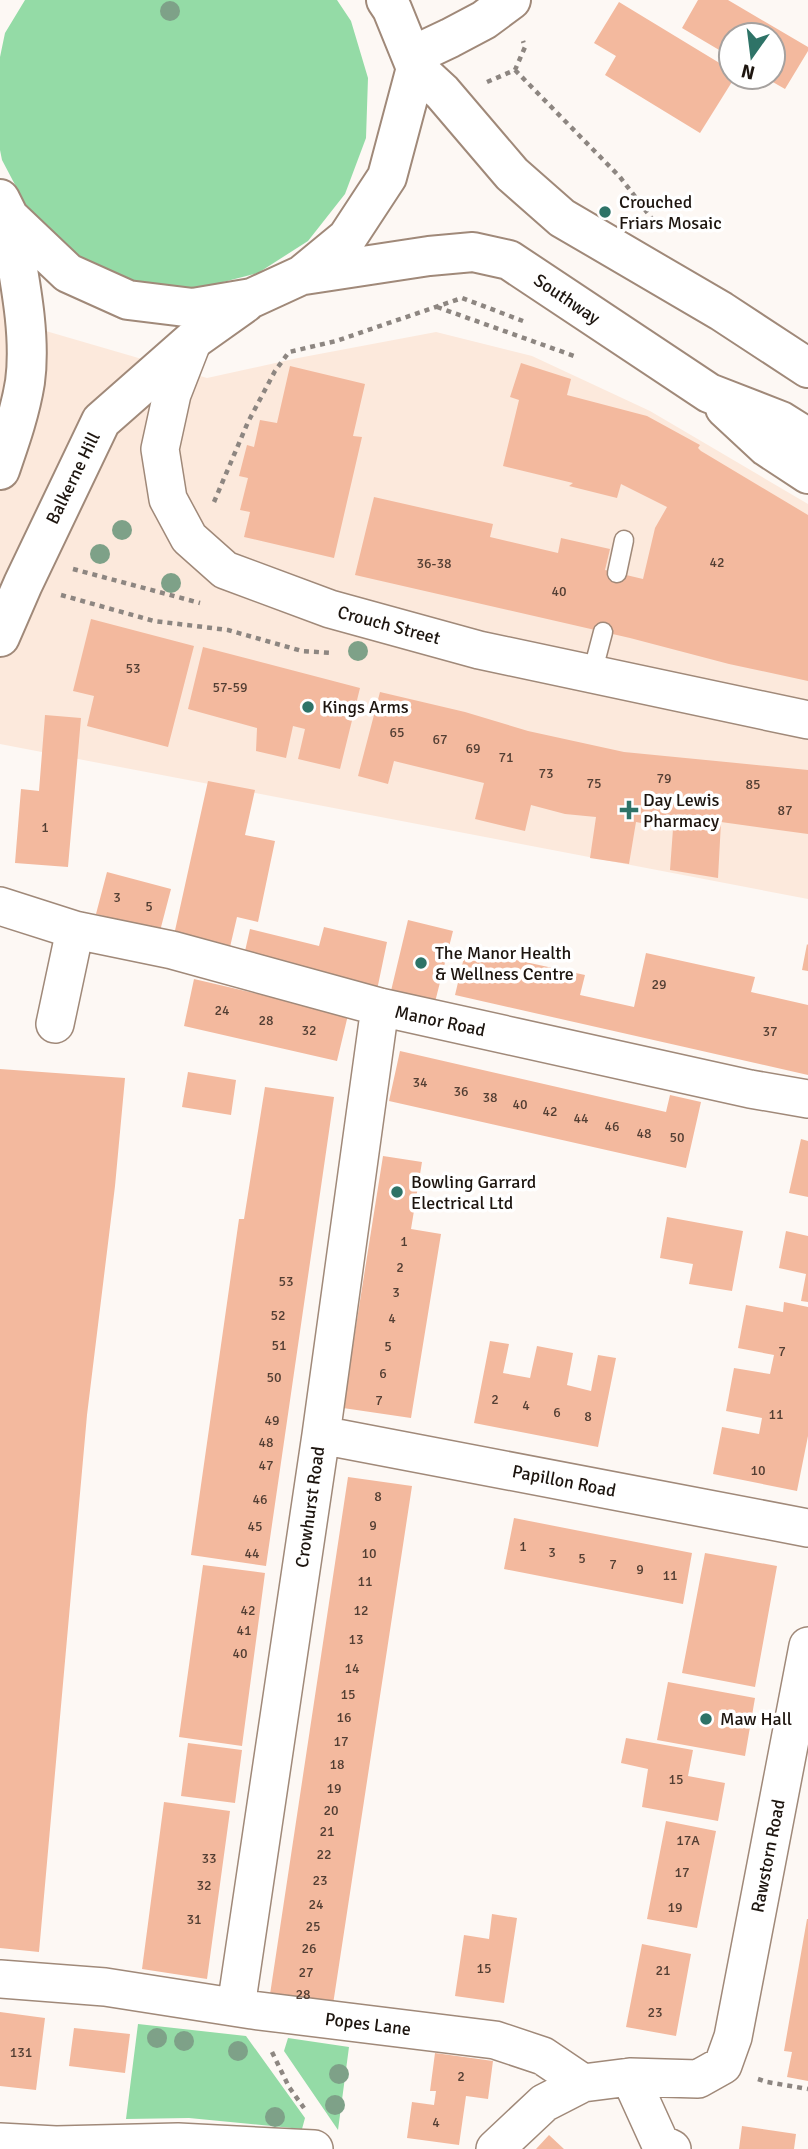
<svg xmlns="http://www.w3.org/2000/svg" width="808" height="2149" viewBox="0 0 808 2149" font-family="Signika,sans-serif">
  <style>
    .built { fill: #fce9dc }
    .green { fill: #94dba6 }
    .building { fill: #f3b99e }
    .lines { fill: none; stroke-linecap: round; stroke-linejoin: round }
    .lane-casing { stroke: #a08979; stroke-width: 21 }
    .street-casing { stroke: #a08979; stroke-width: 40 }
    .secondary-casing { stroke: #a08979; stroke-width: 42 }
    .primary-casing { stroke: #a08979; stroke-width: 42 }
    .path { stroke: #8d8681; stroke-width: 4.5; stroke-dasharray: 5 5; stroke-linecap: butt }
    .lane { stroke: #fff; stroke-width: 18 }
    .street { stroke: #fff; stroke-width: 37 }
    .secondary { stroke: #fff; stroke-width: 38 }
    .primary { stroke: #fff; stroke-width: 38 }
    .tree { fill: #7ea188 }
    .poi-dot { fill: #2e7367; stroke: #fff; stroke-width: 2.5 }
    .labels { text-anchor: middle; stroke-width: 7; stroke-linejoin: round; paint-order: stroke }
    .number-label { font-size: 14px; fill: #523e33 }
    .poi-label { font-size: 18px; fill: #1d150f; stroke: #fff; text-anchor: start }
    .street-label { font-size: 18px; fill: #1d150f; stroke: #fff }
  </style>
  <rect width="100%" height="100%" fill="#fdf8f4"/>
  <path class="built" d="M0 191 39 329 207 378 298 358 436 332 532 356 650 411 808 504V899L0 744Z"/>
  <path class="green" d="M25 0H337L351 21 368 78 366 138 345 194 308 241 258 273 200 288 140 285 80 260 32 217 2 160 0 150V57L5 33Z
    M138 2024 246 2036 305 2118 302 2129 189 2118 126 2119Z
    M288 2038 349 2047 338 2130 284 2051Z"/>
  <path class="building" d="M698 0H728L808 47V51L785 89 764 77H773V35H731V57L682 28Z
    M619 2 731 70V77H735L700 133 605 75 616 56 594 43Z
    M521 363 571 379 567 395 647 416 700 445 698 448 701 451 808 515V681L729 664 630 638 355 575 374 497 493 524 490 537 558 553 561 538 610 549 605 570 643 579 655 528 667 507 621 484 617 498 569 486 573 483 503 466 519 400 510 397Z
    M290 366 365 384 353 436 362 437 334 558 244 537 250 512 240 510 248 478 239 476 247 445 254 447 260 420 277 423Z
    M91 619 194 646 168 747 87 726 94 696 73 691Z
    M203 647 360 688 340 769 298 759 305 729 293 726 286 758 256 751 257 728 188 709Z
    M380 692 465 712 528 731 624 752 808 770V834L721 822 718 878 670 870 673 829 636 822 629 864 590 858 596 817 565 814 531 805 525 831 475 819 484 783 394 761 388 784 358 776Z
    M45 715 81 718 68 867 15 863 21 789 39 791Z
    M208 781 255 790 245 835 275 841 258 922 237 917 230 947 174 935Z
    M107 872 171 889 160 931 96 914Z
    M408 920 453 931 434 1006 390 995Z
    M324 927 387 942 377 990 243 960 250 929 319 946Z
    M807 944 808 945V971L802 970Z
    M466 949 585 975 580 995 634 1007 646 953 755 977 751 992 808 1005V1075L455 995Z
    M194 979 348 1015 337 1061 184 1026Z
    M400 1051 666 1112 670 1095 701 1102 686 1168 389 1101Z
    M0 1069 125 1078 115 1186 87 1415 39 1952 0 1948Z
    M188 1072 236 1080 231 1115 182 1107Z
    M265 1087 334 1097 266 1566 191 1555 239 1219H244Z
    M801 1139 808 1141V1197L789 1193Z
    M383 1156 422 1162 411 1229 441 1234 411 1418 343 1408Z
    M667 1217 743 1231 732 1291 689 1284 693 1264 660 1258Z
    M786 1231 808 1236V1302L801 1301 806 1274 779 1268Z
    M784 1302 808 1307V1436L797 1491 713 1474 722 1427 759 1434 762 1418 726 1411 734 1368 770 1374 774 1355 738 1348 746 1305 783 1312Z
    M490 1341 509 1344 503 1373 530 1378 537 1346 573 1353 567 1385 591 1391 598 1355 616 1358 598 1447 474 1423Z
    M348 1477 412 1486 332 2011 269 2001Z
    M514 1518 692 1553 683 1604 504 1569Z
    M705 1553 777 1566 755 1687 682 1673Z
    M203 1565 265 1573 242 1746 179 1737Z
    M668 1682 755 1698 745 1756 657 1740Z
    M626 1738 693 1750 688 1776 725 1783 718 1821 642 1807 648 1769 621 1763Z
    M188 1743 242 1750 235 1803 181 1796Z
    M164 1802 230 1811 207 1979 142 1969Z
    M666 1821 716 1831 697 1928 647 1919Z
    M492 1914 517 1918 504 2003 455 1996 464 1935 489 1939Z
    M807 1919H808V2081L787 2077 792 2052 784 2051Z
    M642 1944 691 1954 676 2036 626 2027Z
    M0 2012 45 2018 36 2090 0 2086Z
    M74 2028 130 2034 125 2073 69 2066Z
    M435 2053 493 2061 488 2099 466 2096 459 2145 407 2138 412 2102 434 2105 436 2091H430Z
    M742 2126 796 2134 794 2149H739Z
    M549 2135 564 2149H536Z"/>
  <g class="lines">
    <defs>
      <path id="lane" d="M617 573 624 540
        M592 674 603 632"/>
      <path id="street" d="M193 340 172 394 160 449 168 499 189 538 225 570 330 609 479 650 808 720
        M0 906 75 930 172 950 380 1007 750 1089 808 1099
        M55 1024 75 930
        M321 1435 808 1528
        M0 1979 105 1987 252 2010 495 2040 543 2056 583 2083
        M236 2007 321 1435 380 1007
        M630 2077 660 2143 672 2149
        M0 2142 56 2145 178 2142 314 2149
        M495 2149 544 2103 583 2083 630 2077 698 2079 723 2065 733 2037 808 1646"/>
      <path id="secondary" d="M412 56 450 38 484 20 511 0"/>
      <path id="primary" d="M386 0 392 9 416 68 442 92 512 174 562 218 721 311 808 368
        M0 199 9 217 68 273 128 300 193 308 252 298 302 275 347 238 387 177 416 68
        M304 275 429 256 473 252 509 260 709 393 781 421 808 438
        M725 408 767 447 808 474
        M0 470C10 441 20 413 25 382 32 331 17 268 9 217
        M0 637 23 584 101 421 193 340 245 303"/>
    </defs>
    <use href="#lane" class="lane-casing"/>
    <use href="#street" class="street-casing"/>
    <use href="#secondary" class="secondary-casing"/>
    <use href="#primary" class="primary-casing"/>
    <path class="path" d="M515 70 620 177 656 224
      M487 82 515 70 525 47 523 41
      M437 307 577 357
      M214 502 248 422 275 371 289 352 336 341 462 298 523 321
      M73 569 200 603
      M61 595 154 621 228 630 302 651 332 653
      M272 2052 289 2087 304 2108
      M758 2079 767 2082 808 2089"/>
    <use href="#lane" class="lane"/>
    <use href="#street" class="street"/>
    <use href="#secondary" class="secondary"/>
    <use href="#primary" class="primary"/>
  </g>
  <g class="tree">
    <circle cx="170" cy="11" r="10"/>
    <circle cx="122" cy="530" r="10"/>
    <circle cx="100" cy="554" r="10"/>
    <circle cx="171" cy="583" r="10"/>
    <circle cx="358" cy="651" r="10"/>
    <circle cx="157" cy="2038" r="10"/>
    <circle cx="184" cy="2041" r="10"/>
    <circle cx="238" cy="2051" r="10"/>
    <circle cx="339" cy="2074" r="10"/>
    <circle cx="335" cy="2105" r="10"/>
    <circle cx="275" cy="2117" r="10"/>
  </g>
  <g class="poi-dot">
    <circle cx="605" cy="212" r="7"/>
    <circle cx="308" cy="707" r="7"/>
    <path d="M625.5 799.5h7v7h7v7h-7v7h-7v-7h-7v-7h7z"/>
    <circle cx="421" cy="963" r="7"/>
    <circle cx="397" cy="1192" r="7"/>
    <circle cx="706" cy="1719" r="7"/>
  </g>
  <g class="labels">
    <g class="number-label">
      <text x="717" y="567">42</text>
      <text x="434" y="568">36-38</text>
      <text x="559" y="596">40</text>
      <text x="133" y="673">53</text>
      <text x="230" y="692">57-59</text>
      <text x="397" y="737">65</text>
      <text x="440" y="744">67</text>
      <text x="473" y="753">69</text>
      <text x="506" y="762">71</text>
      <text x="546" y="778">73</text>
      <text x="664" y="783">79</text>
      <text x="594" y="788">75</text>
      <text x="753" y="789">85</text>
      <text x="785" y="815">87</text>
      <text x="45" y="832">1</text>
      <text x="117" y="902">3</text>
      <text x="149" y="911">5</text>
      <text x="659" y="989">29</text>
      <text x="222" y="1015">24</text>
      <text x="266" y="1025">28</text>
      <text x="309" y="1035">32</text>
      <text x="770" y="1036">37</text>
      <text x="420" y="1087">34</text>
      <text x="461" y="1096">36</text>
      <text x="490" y="1102">38</text>
      <text x="520" y="1109">40</text>
      <text x="550" y="1116">42</text>
      <text x="581" y="1123">44</text>
      <text x="612" y="1131">46</text>
      <text x="644" y="1138">48</text>
      <text x="677" y="1142">50</text>
      <text x="404" y="1246">1</text>
      <text x="400" y="1272">2</text>
      <text x="286" y="1286">53</text>
      <text x="396" y="1297">3</text>
      <text x="278" y="1320">52</text>
      <text x="392" y="1323">4</text>
      <text x="279" y="1350">51</text>
      <text x="388" y="1351">5</text>
      <text x="782" y="1356">7</text>
      <text x="383" y="1378">6</text>
      <text x="274" y="1382">50</text>
      <text x="495" y="1404">2</text>
      <text x="379" y="1405">7</text>
      <text x="526" y="1410">4</text>
      <text x="557" y="1417">6</text>
      <text x="776" y="1419">11</text>
      <text x="588" y="1421">8</text>
      <text x="272" y="1425">49</text>
      <text x="266" y="1447">48</text>
      <text x="266" y="1470">47</text>
      <text x="758" y="1475">10</text>
      <text x="378" y="1501">8</text>
      <text x="260" y="1504">46</text>
      <text x="373" y="1530">9</text>
      <text x="255" y="1531">45</text>
      <text x="523" y="1551">1</text>
      <text x="552" y="1557">3</text>
      <text x="252" y="1558">44</text>
      <text x="369" y="1558">10</text>
      <text x="582" y="1563">5</text>
      <text x="613" y="1569">7</text>
      <text x="640" y="1574">9</text>
      <text x="670" y="1580">11</text>
      <text x="365" y="1586">11</text>
      <text x="248" y="1615">42</text>
      <text x="361" y="1615">12</text>
      <text x="244" y="1635">41</text>
      <text x="356" y="1644">13</text>
      <text x="240" y="1658">40</text>
      <text x="352" y="1673">14</text>
      <text x="348" y="1699">15</text>
      <text x="344" y="1722">16</text>
      <text x="341" y="1746">17</text>
      <text x="337" y="1769">18</text>
      <text x="676" y="1784">15</text>
      <text x="334" y="1793">19</text>
      <text x="331" y="1815">20</text>
      <text x="327" y="1836">21</text>
      <text x="688" y="1845">17A</text>
      <text x="324" y="1859">22</text>
      <text x="209" y="1863">33</text>
      <text x="682" y="1877">17</text>
      <text x="320" y="1885">23</text>
      <text x="204" y="1890">32</text>
      <text x="316" y="1909">24</text>
      <text x="675" y="1912">19</text>
      <text x="194" y="1924">31</text>
      <text x="313" y="1931">25</text>
      <text x="309" y="1953">26</text>
      <text x="484" y="1973">15</text>
      <text x="663" y="1975">21</text>
      <text x="306" y="1977">27</text>
      <text x="303" y="1999">28</text>
      <text x="655" y="2017">23</text>
      <text x="21" y="2057">131</text>
      <text x="461" y="2081">2</text>
      <text x="436" y="2127">4</text>
    </g>
    <g class="poi-label">
      <text x="619" y="208">Crouched<tspan x="619" dy="21">Friars Mosaic</tspan></text>
      <text x="322" y="713">Kings Arms</text>
      <text x="643" y="806">Day Lewis<tspan x="643" dy="21">Pharmacy</tspan></text>
      <text x="435" y="959">The Manor Health<tspan x="435" dy="21">&amp; Wellness Centre</tspan></text>
      <text x="411" y="1188">Bowling Garrard<tspan x="411" dy="21">Electrical Ltd</tspan></text>
      <text x="720" y="1725">Maw Hall</text>
    </g>
    <g class="street-label">
      <text transform="translate(567 299) rotate(34)" y="6">Southway</text>
      <text transform="translate(73 478) rotate(-64)" y="6">Balkerne Hill</text>
      <text transform="translate(389 625) rotate(15)" y="6">Crouch Street</text>
      <text transform="translate(440 1021) rotate(12)" y="6">Manor Road</text>
      <text transform="translate(564 1481) rotate(11)" y="6">Papillon Road</text>
      <text transform="translate(310 1507) rotate(-82)" y="6">Crowhurst Road</text>
      <text transform="translate(768 1856) rotate(-79)" y="6">Rawstorn Road</text>
      <text transform="translate(368 2024) rotate(7)" y="6">Popes Lane</text>
    </g>
  </g>
  <g transform="translate(752 56) rotate(194)"><circle r="33" fill="#ffffff" stroke="#a5a19f" stroke-width="2"/>
  <path d="M0-5L12 26L0 18L-12 26Z" fill="#2e7367"/>
  <text y="-10" font-size="19" font-weight="bold" text-anchor="middle" fill="#1d150f">N</text>
  </g>
</svg>
